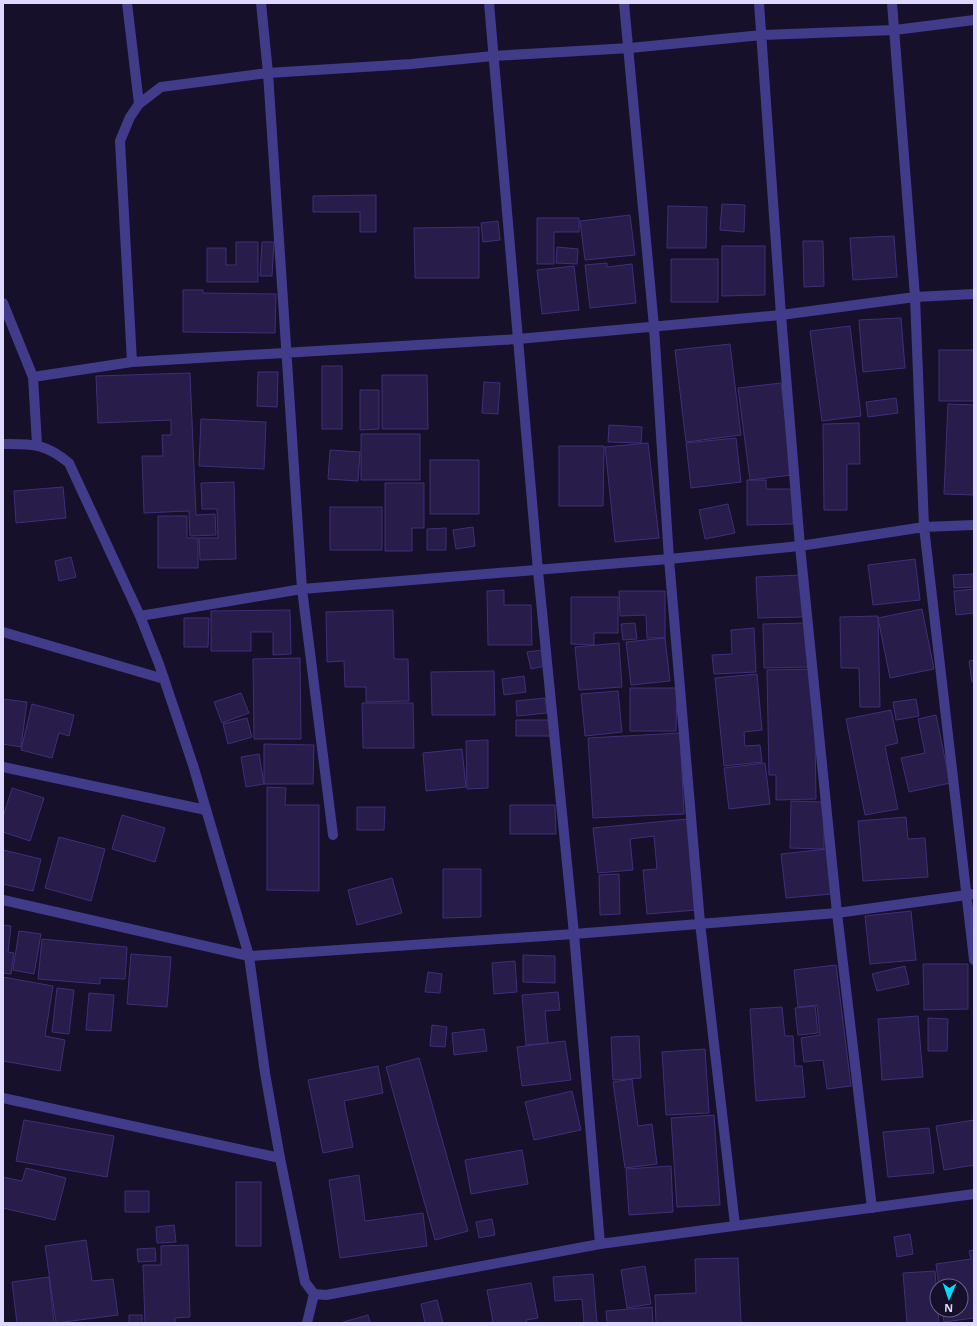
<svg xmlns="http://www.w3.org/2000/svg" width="977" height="1326" viewBox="0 0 977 1326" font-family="'Open Sans',sans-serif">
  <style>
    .building { fill: #281c4b; stroke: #402e77 }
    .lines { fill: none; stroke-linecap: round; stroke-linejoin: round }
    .minor { stroke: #413b89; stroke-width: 10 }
    .tertiary { stroke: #413b89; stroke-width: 10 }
  </style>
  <rect width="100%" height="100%" fill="#16102a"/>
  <path class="building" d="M376 195V232H360V212H313V196Z
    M722 204 745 205 744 232 720 230Z
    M668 206 707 207 706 248H667Z
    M630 215 635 255 585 260 580 221Z
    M537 218H579V232H554V264H537Z
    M498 221 500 240 483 242 481 223Z
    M479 227V278H415L414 228Z
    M894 236 897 277 853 280 850 238Z
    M803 241H823L824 286 804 287Z
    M236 242H258V282H207V248H226V265H236Z
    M262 242H274L272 276H260Z
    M722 246H765V295L722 296Z
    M557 247 578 249 577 264 556 263Z
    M671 259H718V302H671Z
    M607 263V267L632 264 636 303 590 308 585 265Z
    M574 266 579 310 542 314 537 270Z
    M183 290H203V293L276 294 275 333 183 332Z
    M901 318 905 368 863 372 859 320Z
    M850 326 861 416 822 421 810 331Z
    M730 344 741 435 686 442 675 350Z
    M939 350H974V401H939Z
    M322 366H342V429H322Z
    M258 372H278L277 407 257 406Z
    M190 373 196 515 215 514 216 535 190 536 189 511 144 513 142 456H163L162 435H171V420L98 423 96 376Z
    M382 375H427L428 429H382Z
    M484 382 500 383 498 414 482 413Z
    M781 383 792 475 750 480 738 388Z
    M360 390H379V429L360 430Z
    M896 398 898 413 868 417 866 402Z
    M948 404 974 405V495L944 494Z
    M201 419 266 422 264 469 199 466Z
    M859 423 860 464H847V510H824L823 424Z
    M609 425 642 427 641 443 608 442Z
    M361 434H420V480H361Z
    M736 438 741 482 691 488 686 443Z
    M648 443 659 538 615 542 605 447Z
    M559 446H604L603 506H559Z
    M330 450 360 452 358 481 328 479Z
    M430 460H479V514H430Z
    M747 480H766V489H793V524L747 525Z
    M234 482 236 559 200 560 199 538H218L217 509H202L201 483Z
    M385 483H424V528H412V551H385Z
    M63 487 66 518 16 523 14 491Z
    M728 504 735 533 705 539 699 510Z
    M330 507H382V550H330Z
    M158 516H187V538H198V568H158Z
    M473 527 475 546 456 549 453 530Z
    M446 528V550H427V529Z
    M71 557 76 577 59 581 55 561Z
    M915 559 920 600 873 605 868 565Z
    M974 574V587L954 588 953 575Z
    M802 575 803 617 758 618 756 577Z
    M974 589V613L956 615 954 591Z
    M504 590V605H531L532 645H488L487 591Z
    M619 591H665V638H647L646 615 620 616Z
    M571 597H618V633H594V645L571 644Z
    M922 609 934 669 890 678 878 618Z
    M290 610 291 654 273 655V632H251V651H211V611Z
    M393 610 394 659H408L409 701 366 702V687H345L344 661 327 662 326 612Z
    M878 616 880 707H860L859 668H841L840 617Z
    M184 618H209L208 647H184Z
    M635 623 637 639 623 640 621 624Z
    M806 623 808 667 764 668 763 624Z
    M754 628 756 672 714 674 712 655 732 654 731 630Z
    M665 638 670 681 631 685 626 642Z
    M619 643 622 687 579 690 575 647Z
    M542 650 545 666 531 669 527 652Z
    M300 658 301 739H254L253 659Z
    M974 660V682H972L969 661Z
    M814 669 816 799 776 800V775H769L767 670Z
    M494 671 495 715H432L431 672Z
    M757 674 762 730 744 732 745 746 760 745 762 762 724 766 715 678Z
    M524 676 526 692 504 695 502 679Z
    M630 688H677L676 731H630Z
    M618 691 622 732 585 736 581 694Z
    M241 693 249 713 222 723 214 702Z
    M545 698 547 713 517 716 516 701Z
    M3 699 27 702 21 747 3 744Z
    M916 699 919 716 896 720 893 702Z
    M362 703H413L414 748H363Z
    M32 704 74 715 69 736 59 733 52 758 21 750Z
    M891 710 898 743 885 746 898 809 865 815 846 719Z
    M936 715 950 783 909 792 901 758 925 753 918 719Z
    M247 718 252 737 228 744 223 724Z
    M516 720H549L550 736H516Z
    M680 733 684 814 593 818 588 738Z
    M488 740V788L467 789 466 741Z
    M264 744 314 745 313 784H264Z
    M462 749 466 787 426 791 423 753Z
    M259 754 264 784 246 787 241 757Z
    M765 763 770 804 729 809 724 768Z
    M267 787 286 788 285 805H319V891L267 890Z
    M12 788 44 798 30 841 3 832V817Z
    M791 801 824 802V849L790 848Z
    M510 805H555L556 834H510Z
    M357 807H385L384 830H357Z
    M122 815 165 828 155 862 112 849Z
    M906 817 908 839 925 838 928 877 863 881 858 821Z
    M688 819 697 910 647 914 643 870 657 869 654 836 630 839 633 870 598 873 593 828Z
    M59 837 105 849 91 901 45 888Z
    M827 849 832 894 786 898 781 854Z
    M3 850 41 859 33 891 3 884Z
    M443 869H481V917L443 918Z
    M619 874 620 914 600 915 599 875Z
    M392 878 402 913 357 925 348 890Z
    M911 911 916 960 870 964 865 916Z
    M3 925 11 926 8 952 14 953 11 974 3 973Z
    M19 931 41 934 34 974 13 970Z
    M42 939 127 947 125 979 100 978V984L38 979Z
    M131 954 171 957 167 1007 127 1004Z
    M523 955 555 956V983L523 982Z
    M515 961 517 992 494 994 492 963Z
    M923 964H968V1009L924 1010Z
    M836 965 851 1086 827 1089 823 1060 804 1062 801 1038 820 1035 817 1005 798 1007 794 970Z
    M905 966 909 984 877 991 872 974Z
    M428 972 442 974 440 993 425 992Z
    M3 977 53 986 45 1036 65 1040 60 1071 3 1061Z
    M57 988 74 990 69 1034 52 1032Z
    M558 992 560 1010 545 1011 548 1043 526 1045 522 995Z
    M89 993 114 995 111 1031 86 1030Z
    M815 1006 818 1033 798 1035 795 1008Z
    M782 1007 785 1036H793L795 1066H802L805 1097 756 1101 750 1009Z
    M918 1016 923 1077 882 1080 878 1019Z
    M928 1018 948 1019 947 1051H928Z
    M432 1025 447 1027 445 1047 430 1046Z
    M484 1029 487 1051 454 1055 452 1033Z
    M639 1036 641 1078 613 1080 611 1037Z
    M565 1041 571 1080 522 1086 517 1047Z
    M705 1049 709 1113 666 1115 662 1052Z
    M419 1058 468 1231 435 1240 386 1067Z
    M378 1066 383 1093 344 1101 353 1147 323 1153 308 1080Z
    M632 1079 638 1126 652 1124 657 1164 625 1168 613 1082Z
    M572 1091 581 1130 534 1140 525 1102Z
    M714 1115 720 1205 677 1207 671 1118Z
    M24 1120 114 1136 107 1177 16 1161Z
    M974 1120V1165L944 1170 936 1126Z
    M929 1128 934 1173 888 1177 883 1132Z
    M522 1150 528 1184 471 1194 465 1160Z
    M671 1166 673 1212 629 1215 626 1169Z
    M26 1168 66 1178 55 1220 3 1208V1177L22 1181Z
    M359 1175 365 1221 423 1213 427 1246 340 1258 329 1180Z
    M236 1182H261V1246H236Z
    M125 1191H149V1212H125Z
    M492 1219 495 1235 479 1238 476 1222Z
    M174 1225 176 1242 157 1243 156 1227Z
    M910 1234 913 1254 897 1257 894 1237Z
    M86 1240 92 1281 113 1279 118 1315 56 1323 45 1246Z
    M188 1245 190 1317 175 1318V1323H145L143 1265H161V1246Z
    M155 1248 156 1261 138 1262 137 1249Z
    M974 1250V1318L944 1322 942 1310H961V1286H939L936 1264 971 1259 969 1251Z
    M738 1258 741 1323H656L655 1295 696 1293 695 1259Z
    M645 1266 651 1304 627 1308 621 1270Z
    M935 1271 939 1323H907L903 1273Z
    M593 1274 597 1323H584L582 1299 555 1301 553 1277Z
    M49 1277 54 1323H17L12 1282Z
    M531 1283 538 1318 526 1320 527 1323H485L493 1322 487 1290Z
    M437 1300 443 1323H425L421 1304Z
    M652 1307 653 1323H607L606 1311Z
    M129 1315H142V1323H129Z
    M368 1315 370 1323H340Z"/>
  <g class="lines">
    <path class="minor" d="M127 3 139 104
      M261 3 268 73 302 589 333 835
      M489 3 538 571 574 934 600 1244
      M624 3 654 327 669 559 700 923 735 1225
      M759 3 781 315 800 546 837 913 872 1208
      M892 3 915 297 924 527 974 960
      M3 303 33 377
      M132 362 120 141 130 117 139 104 161 87 268 73 411 64 493 56 630 48 762 35 895 30 974 20
      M37 444 33 377 132 362 518 339 781 315 915 297 974 294
      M140 616 302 589 669 559 800 546 924 527 974 525
      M3 632 164 679
      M3 767 206 810
      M3 900 249 956 574 934 837 913 974 894
      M3 1098 280 1158"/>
    <path class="tertiary" d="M3 444C33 444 45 443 69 463L140 616 159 664 193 765 249 956 265 1073 280 1158 305 1282 314 1294 326 1295 600 1244 974 1194
      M307 1323 314 1294"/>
  </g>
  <rect width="977" height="1326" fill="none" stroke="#dfd9ff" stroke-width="8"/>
  <g transform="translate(949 1298) rotate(182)"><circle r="19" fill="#16102a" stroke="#66607f"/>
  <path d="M0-3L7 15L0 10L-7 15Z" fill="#05dbff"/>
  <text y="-6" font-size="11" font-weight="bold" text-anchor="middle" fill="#dfd9ff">N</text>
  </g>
</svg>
